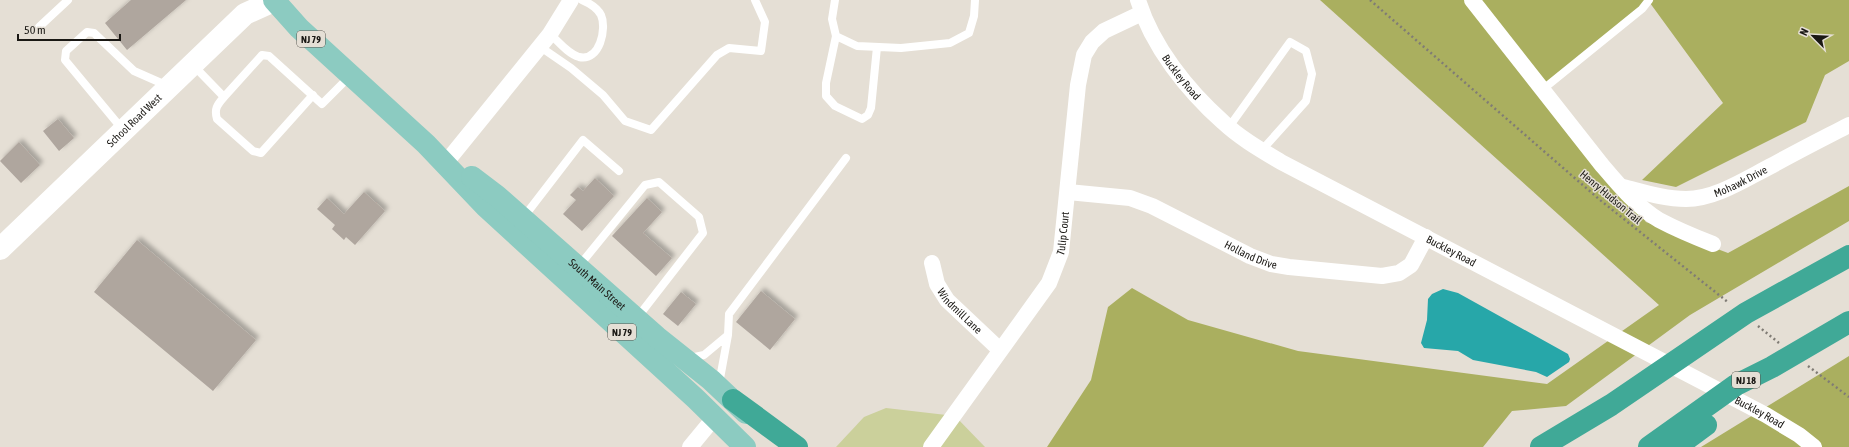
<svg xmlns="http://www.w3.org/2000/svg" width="1849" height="447" viewBox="0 0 1849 447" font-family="'Asap Condensed',sans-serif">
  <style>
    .green { fill: #cbd09b }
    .forest { fill: #aaaf5f }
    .water { fill: #27a7a9 }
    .building { fill: #afa69e; filter: url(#shadow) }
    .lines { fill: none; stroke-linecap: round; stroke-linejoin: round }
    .path { stroke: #807c75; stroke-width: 2.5; stroke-dasharray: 2 3; stroke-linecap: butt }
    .lane { stroke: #fff; stroke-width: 8 }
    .street { stroke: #fff; stroke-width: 16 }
    .secondary { stroke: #fff; stroke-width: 22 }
    .primary { stroke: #8ccbc1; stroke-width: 22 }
    .highway { stroke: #40a997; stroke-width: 22 }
    .labels { text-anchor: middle; stroke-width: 3; stroke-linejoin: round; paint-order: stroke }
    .shield { fill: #e5dfd5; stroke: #57544e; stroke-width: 1 }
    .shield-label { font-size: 10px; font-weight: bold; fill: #1a1814 }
    .street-label { font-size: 11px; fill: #1a1814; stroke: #e5dfd5 }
  </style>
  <defs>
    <filter id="shadow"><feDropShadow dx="3.5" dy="-3.5" stdDeviation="2" flood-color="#0004"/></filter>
  </defs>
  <rect width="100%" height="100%" fill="#e5dfd5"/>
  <path class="green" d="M886 408 955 416 985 447H836L864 417Z"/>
  <path class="forest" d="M1320 0H1849V61L1825 75 1806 122 1676 187 1642 180 1723 103 1650 3 1542 87 1646 222 1728 253 1849 186V221L1690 315 1566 406 1512 411 1483 447H1047L1091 380 1108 307 1132 288 1188 320 1298 351 1547 384 1659 305Z
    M1849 356V447H1701Z"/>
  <path class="water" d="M1443 289 1458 293 1568 354 1570 359 1569 362 1547 377 1536 372 1473 360 1458 351 1424 348 1421 343 1427 320 1428 299 1432 294Z"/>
  <path class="building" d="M131 0H186L127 50 105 23Z
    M58 119 74 138 59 151 43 131Z
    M19 142 40 165 21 183 0 161Z
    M595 178 614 196 582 231 563 214 576 200 570 195 578 187 583 191Z
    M364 192 385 211 355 245 346 237 344 240 332 229 335 225 317 209 327 198 344 214Z
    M647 198 662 212 643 233 672 258 656 276 612 236Z
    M137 240 256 340 213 391 94 292Z
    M761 291 795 319 770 350 736 322Z
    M681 292 696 304 678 326 663 314Z"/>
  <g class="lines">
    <path class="path" d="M1370 0 1600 200 1729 303
      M1758 326 1779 343
      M1808 366 1849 397"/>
    <path class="lane" d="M835 0 832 19 836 36 857 46 901 48 950 43 969 33 974 16 975 0
      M39 27 68 0
      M550 34C558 41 568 54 579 57 600 62 607 28 601 15 597 7 589 3 582 0
      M836 36 826 83V96L835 106 862 119 868 115 871 108 877 47
      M539 46 571 68 603 95 625 121 651 130 717 55 729 48 761 51 765 22 755 0
      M193 65 224 97 262 55 269 56 322 104 350 76
      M1542 90 1642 9 1649 0
      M224 97C217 105 214 109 217 119L253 151 261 153 313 95
      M1229 127 1290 42 1306 51 1312 74 1306 101 1262 150
      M123 130 65 60 66 51 87 32 94 33 134 71 168 86
      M523 218 583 140 619 171
      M579 266 645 185 659 182 699 217 703 233 637 318
      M728 335 729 314 846 158
      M690 358 704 355 728 335 719 384"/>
    <g class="street">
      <path id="s1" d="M1138 0C1152 46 1187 90 1223 122 1240 138 1261 150 1281 162L1766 415 1799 435 1814 447"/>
      <path d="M1472 0 1601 164C1618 184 1636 206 1659 220 1676 229 1695 237 1713 244"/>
      <path d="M448 160 550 34 571 0"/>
      <path id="s2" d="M1623 187C1643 192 1664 199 1686 199 1716 199 1747 178 1773 165 1798 151 1824 138 1849 125"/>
      <path id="s3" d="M1068 192 1130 198 1152 206 1250 256 1271 264 1289 267 1382 276 1399 273 1411 265 1426 237"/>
      <path id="s4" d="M932 263 937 284 947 300 1000 350"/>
      <path d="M690 447 714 418"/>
      <path id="s5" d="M931 447 1049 283 1061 252 1078 85 1084 55 1092 42 1104 31 1142 13"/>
    </g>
    <path class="secondary" id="s6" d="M0 249 245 14 276 0"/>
    <g class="primary">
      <path d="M274 0 299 28 426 144 486 207 696 399 745 447"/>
      <path id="s7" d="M472 177 497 196 657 337 711 380 746 413"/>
    </g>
    <path class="highway" d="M733 400 797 447
      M1541 447 1611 405 1746 313 1849 256
      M1649 447 1736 385 1772 367 1849 322
      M1676 447 1706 425"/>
  </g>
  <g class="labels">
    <g class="shield">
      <rect x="297" y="31" width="28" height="16" rx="3"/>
      <rect x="608" y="324" width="28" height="16" rx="3"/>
      <rect x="1732" y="372" width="28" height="16" rx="3"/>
    </g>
    <g class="shield-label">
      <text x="311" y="43">NJ 79</text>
      <text x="622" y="336">NJ 79</text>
      <text x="1746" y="384">NJ 18</text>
    </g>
    <g class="street-label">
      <text dy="4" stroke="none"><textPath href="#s1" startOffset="89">Buckley Road</textPath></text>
      <text dy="4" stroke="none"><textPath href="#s6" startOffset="186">School Road West</textPath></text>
      <text dy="4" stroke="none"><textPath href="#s2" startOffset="122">Mohawk Drive</textPath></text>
      <text transform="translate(1611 197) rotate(40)" y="4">Henry Hudson Trail</text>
      <text dy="4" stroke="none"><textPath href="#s5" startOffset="254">Tulip Court</textPath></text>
      <text dy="4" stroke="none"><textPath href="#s1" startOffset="413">Buckley Road</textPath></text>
      <text dy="4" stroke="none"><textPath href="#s3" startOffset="196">Holland Drive</textPath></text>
      <text dy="4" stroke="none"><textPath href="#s7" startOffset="165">South Main Street</textPath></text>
      <text dy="4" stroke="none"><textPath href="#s4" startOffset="57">Windmill Lane</textPath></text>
      <text dy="4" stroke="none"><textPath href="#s1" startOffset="761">Buckley Road</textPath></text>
    </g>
  </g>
  <g transform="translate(1813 36) rotate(294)" stroke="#e5dfd5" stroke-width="3" paint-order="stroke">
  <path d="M0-3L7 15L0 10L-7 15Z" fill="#1a1814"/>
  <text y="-6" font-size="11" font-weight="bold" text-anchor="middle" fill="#1a1814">N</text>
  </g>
  <path d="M18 34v6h102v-6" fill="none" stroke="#1a1814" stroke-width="2"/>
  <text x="24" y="34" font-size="12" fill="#1a1814" stroke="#e5dfd5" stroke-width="3" paint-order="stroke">50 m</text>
</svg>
